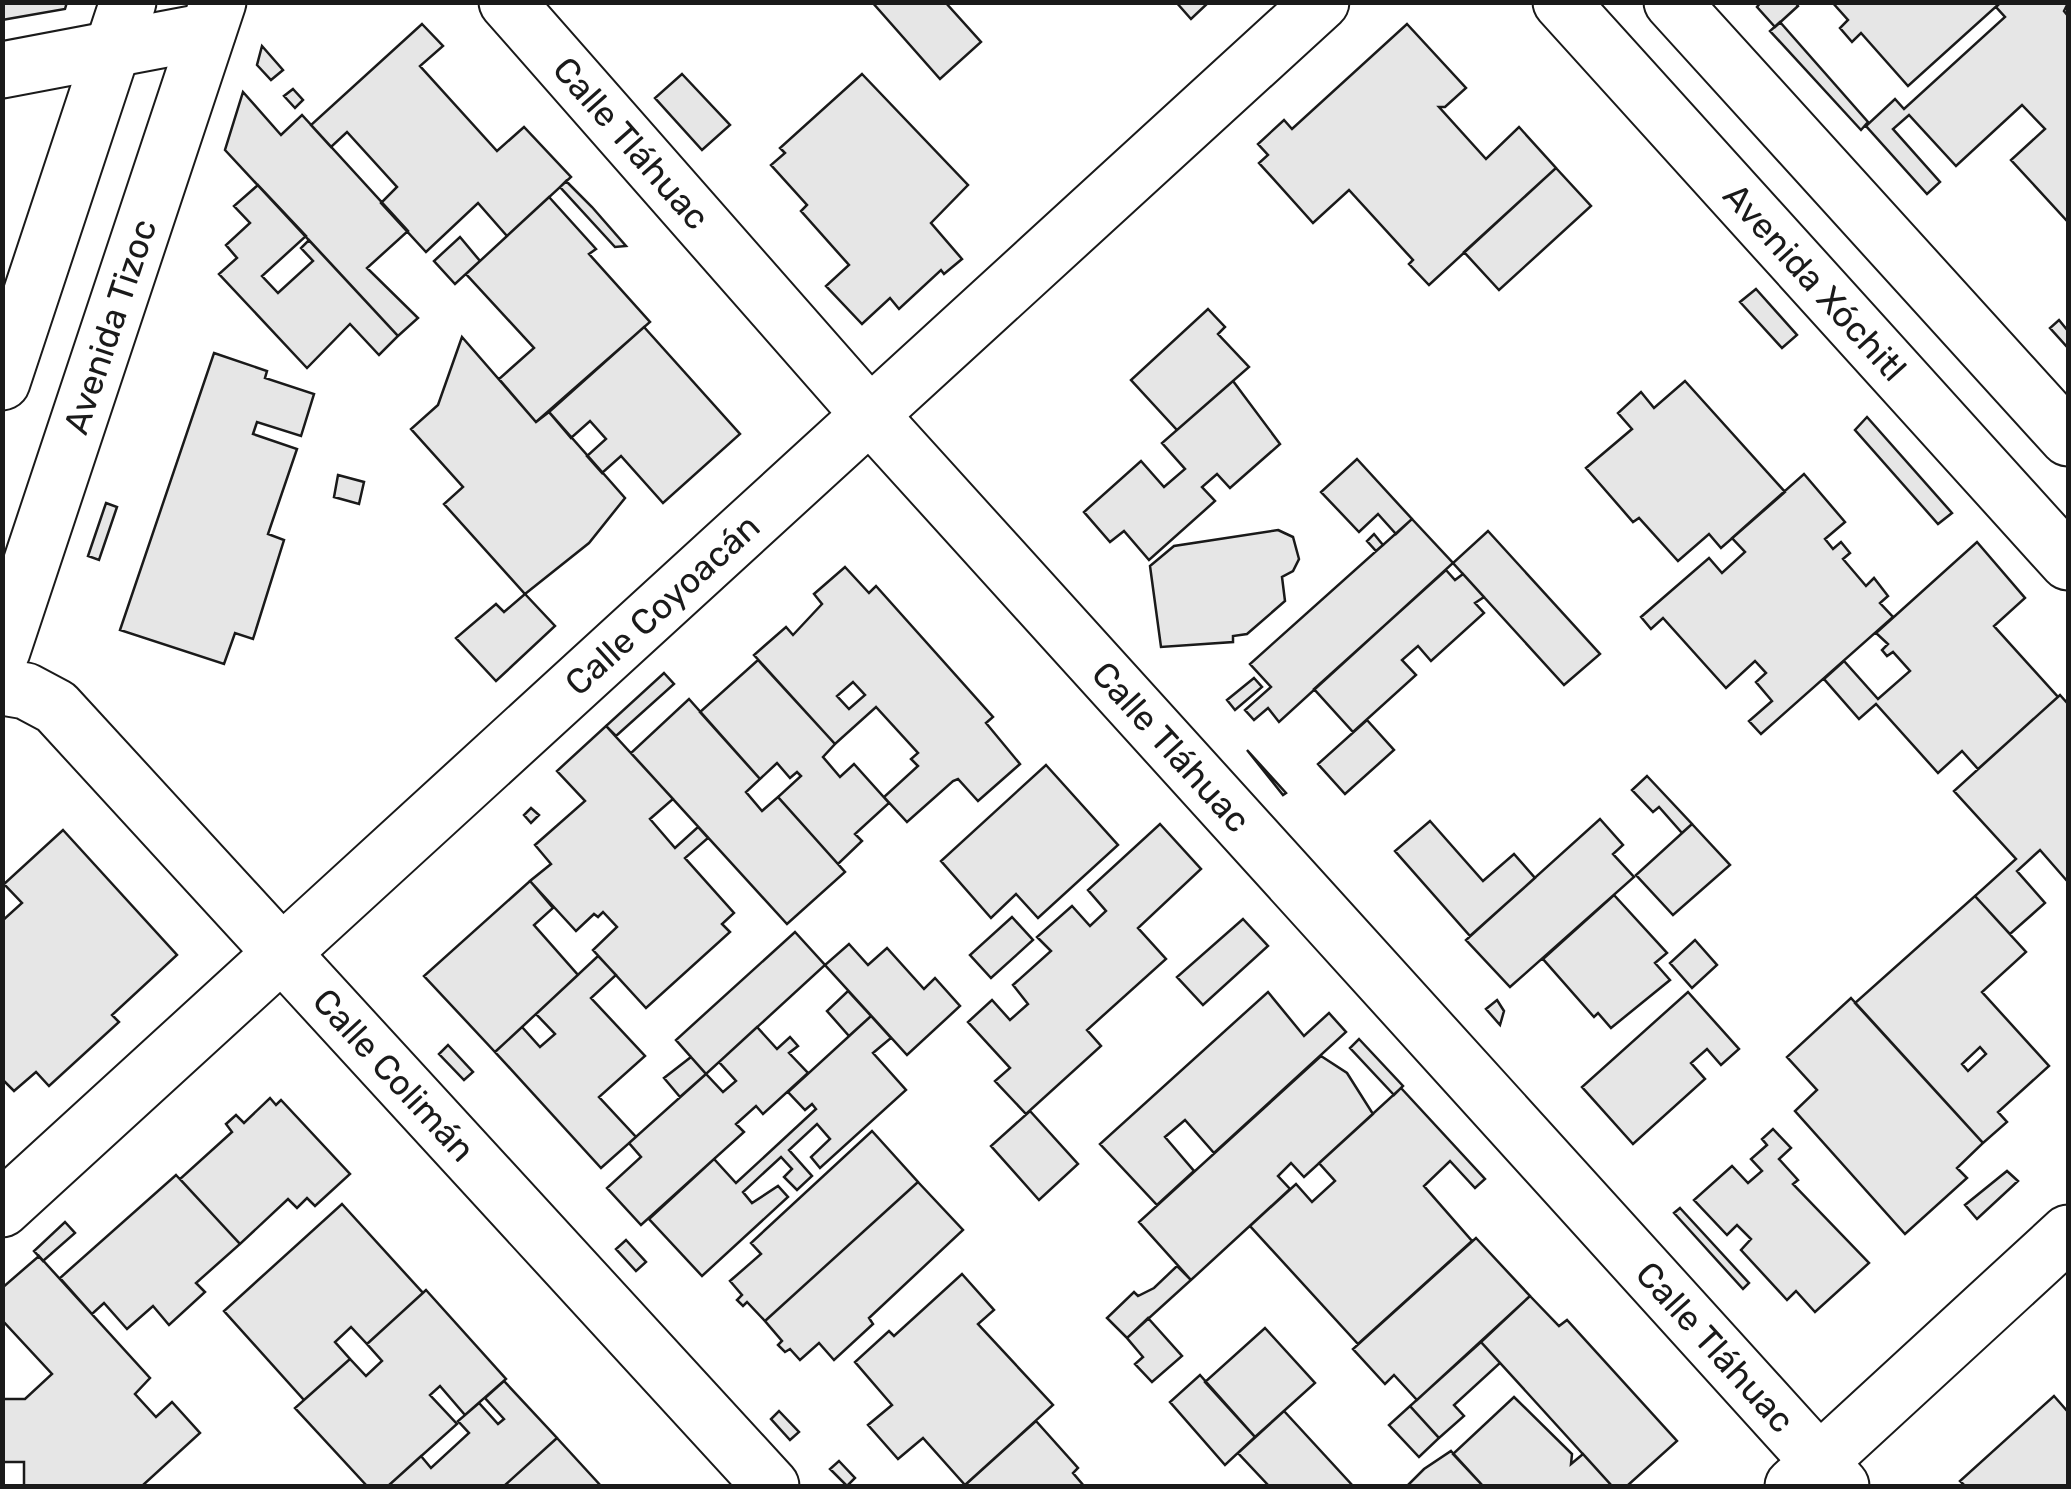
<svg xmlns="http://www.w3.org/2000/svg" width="2071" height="1489" viewBox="0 0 2071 1489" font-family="Rubik,sans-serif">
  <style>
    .building { fill: #e6e6e6; stroke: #1a1a1a; stroke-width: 2.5; fill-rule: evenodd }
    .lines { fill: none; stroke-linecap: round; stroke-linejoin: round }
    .minor-casing { stroke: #1a1a1a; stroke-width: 59 }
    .major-casing { stroke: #1a1a1a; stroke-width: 59 }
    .minor { stroke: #fff; stroke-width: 55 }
    .major { stroke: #fff; stroke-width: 55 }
    .labels { text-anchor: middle; stroke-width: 8; stroke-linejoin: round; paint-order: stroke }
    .street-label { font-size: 35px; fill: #1a1a1a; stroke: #fff }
  </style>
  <rect width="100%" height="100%" fill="#fff"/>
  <path class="building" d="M2 2H67L65 9 2 20Z
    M872 2H945L981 42 940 79Z
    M1176 2H1209L1191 19Z
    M1761 2H1795L1798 6 1775 27 1757 7Z
    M1832 2H1999L2000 3 1908 86 1861 33 1852 42 1840 28 1848 20Z
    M2000 3H2068L2064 11 2068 16V222L2011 160 2045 129 2022 105 1956 166 1909 115 1893 129 1940 182 1927 194 1866 126 1895 99 1904 109 2005 17 1996 7Z
    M1780 22 1868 122 1861 130 1770 31Z
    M422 24 443 46 420 66 497 151 524 127 571 177 507 236 478 203 426 252 381 203 397 187 347 132 331 147 311 125Z
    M1407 24 1466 88 1445 107H1439L1486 159 1519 127 1556 168 1429 285 1409 264 1413 260 1349 190 1313 223 1259 163 1268 155 1258 144 1284 120 1292 129Z
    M262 46 283 70 271 80 257 65Z
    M682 74 730 125 702 150 655 98Z
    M862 74 968 185 931 223 962 259 944 274 941 270 899 309 890 298 862 324 826 286 849 265 801 211 807 205 771 165 785 153 780 148Z
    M293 89 303 100 295 108 284 96Z
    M243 92 281 135 302 115 408 231 367 268 418 318 398 336 225 150Z
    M1556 168 1591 206 1499 290 1464 252Z
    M566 181 592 207 626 246 615 247 560 187Z
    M258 185 306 236 262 276 278 293 313 261 301 248 309 240 398 336 379 355 350 324 307 368 219 274 237 258 226 245 250 223 234 206Z
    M549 197 596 249 589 254 650 322 536 422 499 379 534 348 466 274Z
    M460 237 480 261 455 284 434 261Z
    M1756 289 1797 335 1782 348 1740 302Z
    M1208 309 1225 327 1218 334 1249 367 1177 430 1131 380Z
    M2059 320 2068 331V348L2050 328Z
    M644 327 740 434 663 503 621 456 602 473 587 456 606 439 590 421 571 438 549 412Z
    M462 337 536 422 549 412 625 498 589 543 525 594 444 504 463 487 411 429 438 405Z
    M214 353 267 371 265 378 314 394 301 436 257 422 253 434 297 449 268 534 284 540 253 639 235 633 224 664 120 630Z
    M1233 381 1280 444 1230 488 1217 474 1202 487 1215 501 1149 560 1124 531 1110 542 1084 512 1141 461 1164 487 1185 469 1162 443Z
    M1685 381 1785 492 1721 548 1709 534 1678 561 1639 518 1633 522 1586 468 1632 429 1618 413 1641 392 1654 408Z
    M1867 417 1952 513 1938 524 1855 430Z
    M1357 459 1412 519 1396 534 1378 514 1359 532 1321 492Z
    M1804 474 1845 522 1825 539 1833 549 1841 542 1850 553 1843 559 1866 586 1874 578 1888 596 1880 603 1893 617 1761 734 1749 721 1772 701 1756 682 1766 673 1755 661 1726 688 1663 618 1651 629 1641 617 1709 558 1722 573 1745 552 1732 538Z
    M338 475 364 482 359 504 334 497Z
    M106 503 117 507 99 560 88 556Z
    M1412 519 1453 563 1279 722 1268 708 1254 720 1245 710 1271 687 1250 664Z
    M1278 530 1293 537 1299 559 1293 571 1282 577 1285 601 1247 634 1233 636V642L1161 647 1150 566 1174 546Z
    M1488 531 1600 654 1564 685 1453 563Z
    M1374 534 1383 545 1376 551 1367 541Z
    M1977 542 2025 598 1994 626 2058 697 1978 769 1962 751 1938 773 1876 704 1859 719 1824 679 1844 661 1878 699 1910 671 1893 652 1887 656 1882 650 1888 644 1876 633Z
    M845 567 869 593 876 586 993 717 986 723 1020 764 978 801 958 779 953 781 907 822 884 797 918 766 911 759 918 753 876 707 835 744 754 655 786 627 793 635 822 604 814 594ZM853 682 865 695 849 709 837 696Z
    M1446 570 1455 580 1463 574 1484 597 1475 603 1484 613 1431 661 1418 646 1402 660 1416 675 1353 732 1314 689Z
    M525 594 555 626 496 681 456 638 496 604 504 612Z
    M758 660 835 744 823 757 840 777 854 764 889 803 855 834 862 841 838 864 778 797 801 776 797 772 790 778 777 763 760 779 700 712Z
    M664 673 674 684 616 736 606 726Z
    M1254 678 1262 687 1235 710 1227 700Z
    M2060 695 2068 704V882L2040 850 2017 871 2045 903 2010 934 1975 896 2016 859 1954 791Z
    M689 699 760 779 746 792 762 811 778 797 845 872 787 924 631 753Z
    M1367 720 1394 750 1345 794 1318 764Z
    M606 726 673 799 650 819 675 848 698 827 708 838 685 858 734 913 722 924 730 932 646 1008 593 950 617 927 603 912 598 917 594 914 576 931 530 881 551 864 535 845 585 801 557 771Z
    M1247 750 1286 793 1283 795Z
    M1046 765 1118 845 1038 918 1016 894 991 918 941 861Z
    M1647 776 1692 824 1682 833 1659 807 1653 812 1632 790Z
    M531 808 539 815 531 823 524 815Z
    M1600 819 1623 845 1613 854 1634 877 1510 987 1466 940Z
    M1430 821 1483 881 1514 854 1535 878 1470 936 1395 851Z
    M1160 824 1201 869 1138 928 1166 959 1087 1030 1101 1046 1026 1114 995 1081 1010 1068 968 1022 992 1000 1010 1020 1028 1004 1013 985 1051 951 1037 937 1072 906 1090 926 1106 911 1088 890Z
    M1692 824 1730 865 1673 915 1636 875Z
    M63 830 177 955 112 1015 119 1022 49 1086 36 1072 14 1091 2 1079V921L22 903 4 884Z
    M530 881 553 908 534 925 578 975 495 1052 424 976Z
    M1614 895 1667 953 1655 963 1670 980 1611 1028 1598 1013 1594 1017 1543 959Z
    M1975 896 2026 952 1982 992 2049 1066 1998 1112 2007 1122 1983 1143 1855 1003ZM1980 1047 1986 1054 1968 1071 1962 1064Z
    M1012 917 1033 940 991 978 970 955Z
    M1243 919 1268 946 1203 1005 1177 977Z
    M795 932 825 965 706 1074 676 1040Z
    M1695 940 1717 965 1692 988 1670 963Z
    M849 944 868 965 887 948 924 989 935 978 960 1006 907 1055 825 965Z
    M598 956 616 975 591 998 645 1056 599 1097 636 1137 601 1168 495 1052 522 1027 540 1047 555 1034 536 1014Z
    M848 991 871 1016 849 1036 827 1011Z
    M1268 992 1304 1036 1329 1013 1346 1032 1214 1153 1185 1120 1165 1137 1194 1171 1157 1205 1100 1144Z
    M1688 992 1739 1049 1721 1065 1707 1049 1691 1063 1705 1079 1633 1144 1582 1087Z
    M1851 998 1983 1143 1957 1168 1967 1178 1905 1234 1795 1111 1817 1090 1787 1057Z
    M1497 1000 1504 1011 1500 1025 1486 1009Z
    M871 1016 891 1038 873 1053 906 1090 820 1168 811 1157 830 1139 817 1124 789 1150 812 1176 797 1190 784 1177 792 1169 781 1157 743 1192 752 1203 778 1186 788 1197 702 1276 649 1219 714 1159 736 1183 816 1109 812 1104 805 1110 788 1092Z
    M757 1027 777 1049 790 1037 798 1046 789 1053 808 1073 763 1114 756 1106 736 1124 744 1132 641 1225 607 1188 641 1157 629 1143 706 1074 723 1092 736 1081 719 1062Z
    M1359 1039 1403 1086 1394 1095 1350 1048Z
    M448 1045 473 1072 464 1080 439 1054Z
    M1321 1056 1347 1073 1373 1114 1304 1177 1291 1163 1278 1176 1290 1189 1191 1280 1139 1222Z
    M691 1057 706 1074 680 1097 664 1078Z
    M1401 1088 1485 1179 1475 1188 1450 1161 1424 1186 1472 1241 1358 1344 1250 1226 1296 1184 1312 1202 1335 1181 1319 1163Z
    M270 1098 276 1105 281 1100 350 1174 315 1206 307 1198 297 1208 288 1199 240 1244 180 1179 232 1132 226 1124 236 1115 244 1123Z
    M1030 1111 1078 1164 1039 1200 991 1146Z
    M1773 1129 1791 1148 1779 1159 1798 1180 1793 1184 1869 1263 1815 1312 1796 1291 1787 1300 1741 1250 1751 1239 1737 1225 1727 1235 1694 1200 1732 1166 1748 1183 1762 1171 1751 1159 1767 1145 1762 1139Z
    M872 1131 918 1182 765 1321 747 1302 743 1306 737 1300 742 1295 730 1281 761 1254 751 1243Z
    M2007 1171 2018 1181 1977 1219 1965 1205Z
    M176 1175 240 1244 196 1283 205 1292 169 1325 153 1306 127 1329 104 1303 92 1314 60 1278Z
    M918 1182 963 1230 869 1318 873 1324 834 1360 819 1343 800 1360 790 1349 785 1352 778 1345 782 1341 765 1321Z
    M342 1204 423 1293 367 1344 351 1327 335 1342 350 1359 304 1400 224 1311Z
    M1680 1208 1749 1283 1743 1289 1674 1213Z
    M65 1222 75 1233 43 1261 34 1251Z
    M1476 1238 1530 1296 1417 1400 1394 1375 1385 1384 1353 1349Z
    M626 1240 646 1262 636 1271 616 1249Z
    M39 1256 150 1378 135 1394 156 1417 172 1402 200 1433 142 1486H24V1462H2V1399H25L52 1374 2 1320V1288Z
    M1177 1266 1191 1280 1127 1338 1107 1318 1134 1292 1138 1296 1154 1288Z
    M962 1274 994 1310 978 1324 1053 1405 965 1485 923 1438 898 1459 868 1425 892 1405 855 1362 889 1331 894 1336Z
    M426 1290 506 1379 465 1415 440 1386 430 1395 457 1424 388 1486H367L295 1408 350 1359 366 1376 382 1361 367 1344Z
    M1530 1296 1559 1326 1567 1320 1677 1441 1627 1486H1612L1481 1342Z
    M1148 1318 1182 1356 1152 1382 1135 1364 1143 1357 1127 1338Z
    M1265 1328 1315 1383 1255 1437 1205 1382Z
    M1481 1342 1500 1363 1454 1405 1464 1416 1439 1438 1410 1406Z
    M1200 1375 1255 1437 1225 1465 1170 1402Z
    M504 1381 557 1438 504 1486H388L421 1456 431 1468 469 1433 458 1421 479 1403 498 1424 504 1419 485 1398Z
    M2054 1396 2068 1412V1486H1965L1960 1481Z
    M1514 1397 1572 1454 1571 1464 1583 1454 1612 1486H1483L1453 1454Z
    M1410 1406 1439 1438 1419 1457 1389 1425Z
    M779 1411 799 1432 790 1440 771 1419Z
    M1284 1411 1353 1486H1269L1238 1453Z
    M1036 1421 1078 1468 1073 1473 1084 1486H964Z
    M557 1438 601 1486H504Z
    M1451 1451 1483 1486H1407L1424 1469Z
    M839 1461 855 1478 847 1486 830 1469Z"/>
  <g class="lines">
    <defs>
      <g id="minor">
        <path id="s1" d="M507 2 870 415 1841 1486"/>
        <path id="s2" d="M1561 2 2068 562"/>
        <path d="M1672 2 2068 438"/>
        <path d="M2 70 208 31"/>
        <path id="s3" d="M2 687 26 691 56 707 771 1486"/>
        <path id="s4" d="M2 1209 1321 2"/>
        <path d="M1793 1486 2068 1233"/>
      </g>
      <g id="major">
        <path d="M2 382 128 2"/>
        <path id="s5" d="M2 651 218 2"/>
      </g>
    </defs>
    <use href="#minor" class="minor-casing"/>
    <use href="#major" class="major-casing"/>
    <use href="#minor" class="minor"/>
    <use href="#major" class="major"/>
  </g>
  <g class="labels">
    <g class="street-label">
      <text dy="12" stroke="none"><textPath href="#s1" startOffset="188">Calle Tláhuac</textPath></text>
      <text dy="12" stroke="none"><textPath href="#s2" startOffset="378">Avenida Xóchitl</textPath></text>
      <text dy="12" stroke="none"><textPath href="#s5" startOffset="342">Avenida Tizoc</textPath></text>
      <text dy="12" stroke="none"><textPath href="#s4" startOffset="895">Calle Coyoacán</textPath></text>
      <text dy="12" stroke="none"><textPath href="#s1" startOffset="998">Calle Tláhuac</textPath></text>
      <text dy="12" stroke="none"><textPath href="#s3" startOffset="558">Calle Colimán</textPath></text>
      <text dy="12" stroke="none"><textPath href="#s1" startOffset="1808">Calle Tláhuac</textPath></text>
    </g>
  </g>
  <rect width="2071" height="1489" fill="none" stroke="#1a1a1a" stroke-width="10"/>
</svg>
